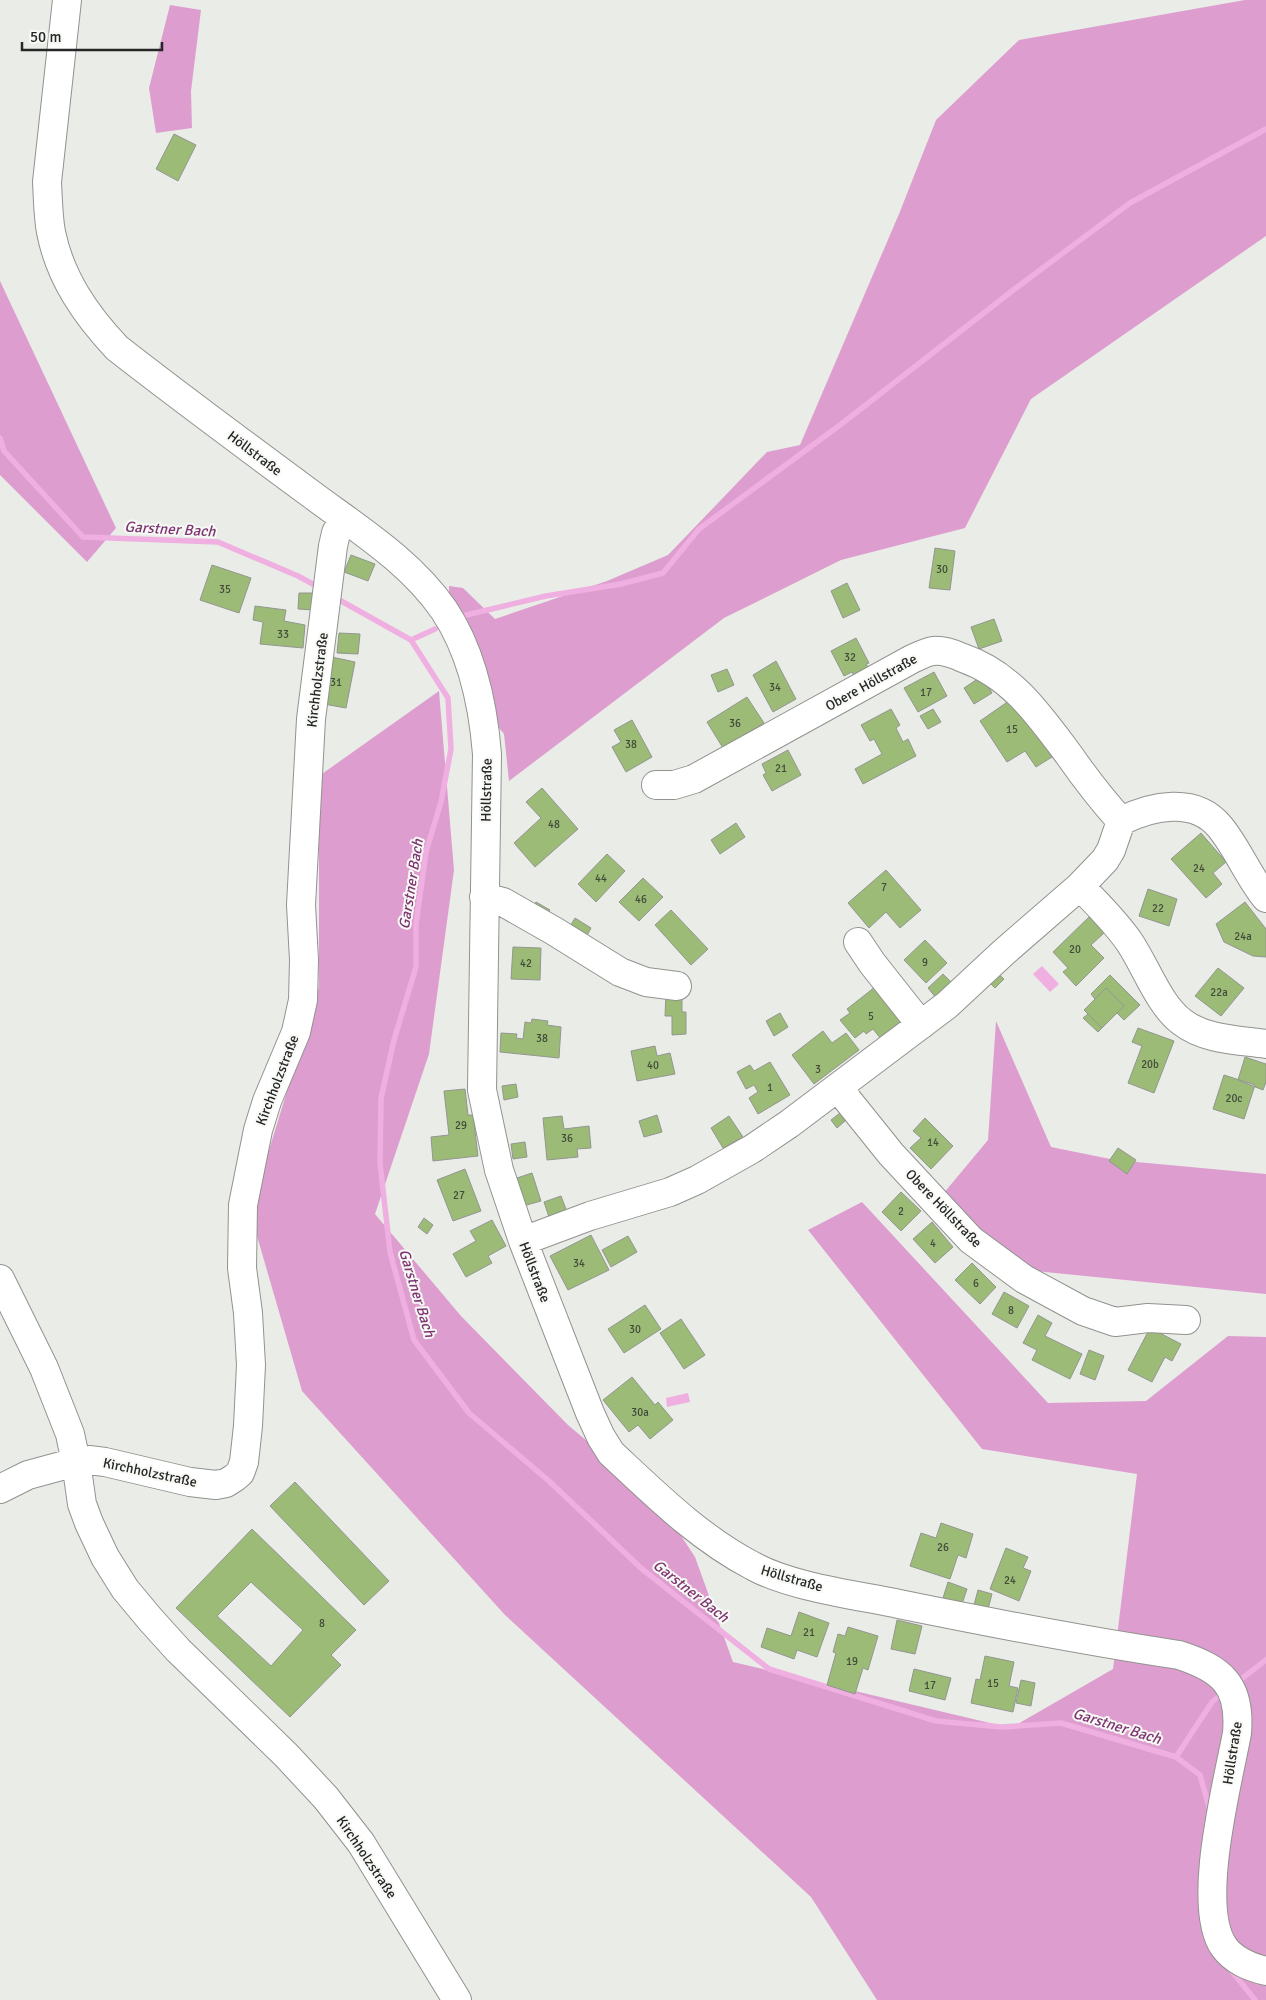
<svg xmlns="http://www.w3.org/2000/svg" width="1266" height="2000" viewBox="0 0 1266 2000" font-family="Signika,sans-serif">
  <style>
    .forest { fill: #dd9ecf }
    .water { fill: #efafe1 }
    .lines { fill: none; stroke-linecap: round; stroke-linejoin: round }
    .stream { stroke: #efafe1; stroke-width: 5.5 }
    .building { fill: #9bbb77; stroke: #939691; fill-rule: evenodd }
    .minor-casing { stroke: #91938f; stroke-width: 30 }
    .minor { stroke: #fff; stroke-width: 28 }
    .labels { text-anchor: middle; stroke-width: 4; stroke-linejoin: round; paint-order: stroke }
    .number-label { font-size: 11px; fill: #424b3a }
    .street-label { font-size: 14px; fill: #252625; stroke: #f7f9f5 }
    .water-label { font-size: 15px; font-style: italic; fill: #7e3472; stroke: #f7f9f5 }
  </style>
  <rect width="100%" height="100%" fill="#eaece7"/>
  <path class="forest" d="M1245 0H1266V236L1031 399 965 528 841 560 724 618 509 781 504 734 494 722 449 599V586L463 588 495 619 607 581 668 555 767 452 800 445 899 214 936 120 1019 40Z
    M170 5 201 10 191 91 192 128 156 133 149 88Z
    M0 281 116 528 87 562 0 475Z
    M439 691 454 870 429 1054 375 1214 461 1316 568 1425 587 1441 676 1528 695 1557 733 1662 1011 1728 1113 1669 1137 1474 982 1449 808 1230 862 1202 1048 1403 1146 1401 1228 1336 1266 1337V2000H877L811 1897 505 1615 302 1391 250 1212 319 987V776Z
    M996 1021 1051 1147 1115 1160 1266 1174V1294L1025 1270 943 1194 988 1140Z"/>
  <path class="water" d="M1042 966 1059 984 1050 992 1033 974Z
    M688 1393 690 1402 667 1407 666 1398Z"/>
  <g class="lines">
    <path class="stream" d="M0 438 4 451 83 537 218 542 298 576 320 588
      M334 597 411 640 448 698 451 749 441 802 426 852 416 924V967L394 1040 381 1098 380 1163 390 1252 414 1340 469 1413 549 1481 642 1569 769 1669 936 1721 1002 1727 1061 1723 1176 1757 1200 1775 1210 1811
      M462 616 546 596 621 584 663 573 699 529 844 422 1012 291 1130 203 1266 129
      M411 640 435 629
      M1236 1683 1266 1660
      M1176 1757 1212 1702 1224 1692
      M1230 1969 1255 2000"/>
  </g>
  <path class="building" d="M174 134 196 145 178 181 156 169Z
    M935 548 955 551 950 590 929 588Z
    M351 555 375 564 368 581 344 572Z
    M212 565 251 578 239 613 200 600Z
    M847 583 860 610 843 618 831 591Z
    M299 593H316L315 610 298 609Z
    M255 606 286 610 284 621 305 625 303 648 260 644 263 622 253 620Z
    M994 619 1002 641 979 649 971 627Z
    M339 633 360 634 358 654 337 653Z
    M856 638 869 663 866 664 869 668 854 676 852 672 844 676 831 651Z
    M327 656 355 662 346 708 318 703Z
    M776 661 796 699 773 712 753 675Z
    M727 669 734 685 718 692 711 675Z
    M934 672 947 696 918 712 904 688Z
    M982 676 992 693 974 704 964 688Z
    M1016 696 1052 757 1036 767 1025 751 1007 762 980 721Z
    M747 697 764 723 723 748 707 722Z
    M891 709 900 725 896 728 903 742 908 739 916 756 863 784 855 769 882 754 874 739 870 741 861 725Z
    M933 709 941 722 928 729 920 716Z
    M632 720 652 757 626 772 612 747 621 742 614 730Z
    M788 750 801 775 772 791 763 775 766 773 762 764Z
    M542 788 578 829 535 867 514 843 541 818 526 802Z
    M736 823 745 837 720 854 711 840Z
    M1201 833 1226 862 1213 873 1222 884 1206 898 1171 859Z
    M607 854 625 871 596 902 578 884Z
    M886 870 921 910 900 928 886 912 869 928 848 903Z
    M643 878 663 897 639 921 619 902Z
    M1148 889 1177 899 1169 926 1139 916Z
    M536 902 550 910 544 921 529 913Z
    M1245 902 1266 929V957L1253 956 1224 942 1216 924Z
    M671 910 708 949 691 965 655 925Z
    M1089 917 1104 933 1091 945 1104 958 1076 986 1063 972 1068 968 1053 952Z
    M575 918 591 928 582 945 565 935Z
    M925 940 947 963 926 983 904 960Z
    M513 947 541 948 540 980 511 979Z
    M1218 968 1244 988 1221 1016 1195 996Z
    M996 972 1004 979 995 988 988 981Z
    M943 974 953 984 937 999 928 988Z
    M1110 975 1140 1005 1124 1020 1117 1013 1124 1006 1106 988 1095 999 1091 994Z
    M875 987 902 1022 881 1039 873 1029 866 1034 864 1031 855 1038 840 1020 850 1013 847 1009Z
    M1106 988 1124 1006 1102 1028 1084 1010Z
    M666 993H682V1012H686V1034L672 1035V1016H665Z
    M780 1013 788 1027 774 1036 766 1021Z
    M1088 1014 1102 1028 1098 1032 1083 1018Z
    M532 1019 548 1021 547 1025 561 1027 559 1058 500 1052 501 1033 517 1034 516 1038 523 1039 525 1022 531 1023Z
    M1138 1028 1174 1041 1154 1093 1128 1083 1142 1046 1132 1042Z
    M823 1031 832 1043 846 1033 859 1050 814 1084 792 1055Z
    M655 1046 657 1056 670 1053 675 1074 637 1081 631 1051Z
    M1245 1057 1266 1064V1082L1263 1090 1238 1080Z
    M770 1062 790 1095 758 1114 749 1098 758 1092 754 1085 746 1089 737 1072 750 1065 754 1071Z
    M1224 1075 1255 1085 1244 1119 1213 1109Z
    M516 1084 518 1097 504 1100 502 1086Z
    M465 1089 468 1115H473L478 1156 433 1161 431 1137 449 1135 444 1091Z
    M840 1113 845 1121 837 1128 831 1120Z
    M657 1115 662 1132 644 1137 639 1121Z
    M562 1116 564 1129 589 1126 591 1148 577 1149 578 1157 547 1160 543 1118Z
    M729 1116 743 1137 723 1148 711 1128Z
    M925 1118 953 1146 931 1169 910 1148 921 1138 913 1131Z
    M525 1142 527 1157 513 1159 511 1144Z
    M1118 1148 1136 1160 1127 1174 1109 1161Z
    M465 1169 481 1211 453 1221 437 1180Z
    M532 1173 541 1201 523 1206 514 1179Z
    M901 1192 921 1211 901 1231 882 1212Z
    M561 1196 569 1217 551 1223 544 1202Z
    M424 1218 433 1225 427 1234 418 1227Z
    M492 1220 506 1246 488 1256 492 1263 466 1277 453 1254 476 1241 470 1231Z
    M932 1222 953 1247 935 1263 913 1239Z
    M591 1235 609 1270 568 1290 550 1256Z
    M628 1236 637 1252 611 1267 602 1250Z
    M972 1263 996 1287 980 1304 955 1280Z
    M1004 1292 1029 1306 1017 1328 992 1314Z
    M645 1305 661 1329 624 1353 608 1329Z
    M1038 1315 1052 1323 1045 1336 1082 1354 1070 1379 1032 1360 1037 1350 1023 1343Z
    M681 1319 705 1355 684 1369 660 1333Z
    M1150 1328 1181 1344 1172 1361 1165 1357 1152 1382 1128 1370Z
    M1089 1350 1104 1356 1095 1380 1080 1374Z
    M632 1377 655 1405 658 1402 673 1420 650 1439 638 1425 629 1432 603 1400Z
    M295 1482 389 1581 364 1605 270 1506Z
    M941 1523 973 1534 966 1558 958 1555 950 1579 910 1566 921 1533 936 1538Z
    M252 1529 356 1630 331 1655 341 1665 290 1717 176 1608ZM251 1582 303 1630 271 1666 217 1616Z
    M1006 1548 1028 1557 1023 1568 1031 1571 1019 1601 990 1589Z
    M948 1582 967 1589 962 1604 943 1598Z
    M978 1590 992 1594 988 1609 974 1605Z
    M799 1612 829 1623 817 1657 797 1650 794 1659 761 1647 767 1628 791 1636Z
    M897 1620 922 1626 915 1654 891 1649Z
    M848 1627 878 1636 868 1670 863 1668 855 1694 827 1685 836 1653 833 1652 838 1634 845 1636Z
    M985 1656 1014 1662 1009 1686 1018 1688 1013 1712 971 1703 976 1679 980 1680Z
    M914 1669 951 1678 945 1700 909 1691Z
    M1021 1680 1035 1683 1031 1706 1016 1703Z"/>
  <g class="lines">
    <defs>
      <path id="minor" d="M67 0 47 182C48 199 48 216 51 232 60 278 86 315 117 348 181 398 246 446 311 494 358 529 410 561 444 610 472 652 483 704 487 754L482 1090 499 1170 523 1241 590 1413 601 1437 611 1453C655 1494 699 1538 753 1566 791 1587 856 1595 899 1604 992 1623 1085 1641 1179 1655 1222 1669 1241 1685 1237 1733 1228 1782 1195 1906 1224 1947 1234 1961 1250 1967 1266 1971
        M1121 821C1151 806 1195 796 1220 827 1238 849 1248 876 1266 898
        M1080 886C1097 904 1116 922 1130 943 1146 967 1159 1005 1182 1022 1205 1040 1239 1040 1266 1044
        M484 897 503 902 554 931 620 972 646 982 677 986
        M858 942 872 963 921 1025
        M838 1088 891 1154 971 1240 1024 1279 1083 1311 1115 1322 1148 1318 1186 1320
        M523 1241 590 1216 670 1192 697 1180 752 1149 789 1124 947 1005 1004 952 1080 886 1105 860 1111 850 1121 821C1102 800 1085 778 1069 755 1039 715 1012 675 963 658 954 654 943 650 933 651 926 652 919 656 912 659L694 779 674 785H656
        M0 1279 44 1368 70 1434 76 1462 82 1504 89 1523 105 1557 125 1589 150 1619 178 1650 286 1755 326 1798 361 1843 457 2000
        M0 1489 28 1475 76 1462 89 1460 105 1462 190 1482 216 1485 226 1483 234 1478 240 1473 244 1462 248 1426 251 1365 248 1313 242 1268 243 1205 258 1130 267 1101 296 1032 303 1000 304 960 301 905 311 719 333 546 336 533 343 519"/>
    </defs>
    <use href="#minor" class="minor-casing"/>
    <use href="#minor" class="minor"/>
  </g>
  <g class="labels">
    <g class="number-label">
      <text x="942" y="573">30</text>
      <text x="225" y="593">35</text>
      <text x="283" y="638">33</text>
      <text x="850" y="661">32</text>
      <text x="336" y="686">31</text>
      <text x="775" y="691">34</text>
      <text x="926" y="696">17</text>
      <text x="735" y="727">36</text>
      <text x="1012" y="733">15</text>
      <text x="631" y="748">38</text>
      <text x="781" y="772">21</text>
      <text x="554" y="828">48</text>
      <text x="1199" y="872">24</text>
      <text x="601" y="882">44</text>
      <text x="884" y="891">7</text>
      <text x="641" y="903">46</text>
      <text x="1158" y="912">22</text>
      <text x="1243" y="940">24a</text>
      <text x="1075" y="953">20</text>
      <text x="925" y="966">9</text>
      <text x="526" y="967">42</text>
      <text x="1219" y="996">22a</text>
      <text x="871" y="1020">5</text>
      <text x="542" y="1042">38</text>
      <text x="1150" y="1068">20b</text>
      <text x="653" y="1069">40</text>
      <text x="818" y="1073">3</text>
      <text x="770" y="1091">1</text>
      <text x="1234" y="1102">20c</text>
      <text x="461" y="1129">29</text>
      <text x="567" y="1142">36</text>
      <text x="933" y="1146">14</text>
      <text x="459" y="1199">27</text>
      <text x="901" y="1215">2</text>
      <text x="933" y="1247">4</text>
      <text x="579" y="1267">34</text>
      <text x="976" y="1287">6</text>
      <text x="1011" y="1314">8</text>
      <text x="635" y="1333">30</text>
      <text x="640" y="1416">30a</text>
      <text x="943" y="1551">26</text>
      <text x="1010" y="1584">24</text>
      <text x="322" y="1627">8</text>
      <text x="809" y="1636">21</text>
      <text x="852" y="1665">19</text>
      <text x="993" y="1687">15</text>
      <text x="930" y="1689">17</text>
    </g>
    <g class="street-label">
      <text transform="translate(255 453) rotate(37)" y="5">Höllstraße</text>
      <text transform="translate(317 680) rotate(-83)" y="5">Kirchholzstraße</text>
      <text transform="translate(871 682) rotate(-29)" y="5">Obere Höllstraße</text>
      <text transform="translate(486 790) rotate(-89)" y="5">Höllstraße</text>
      <text transform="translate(277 1080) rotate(-69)" y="5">Kirchholzstraße</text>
      <text transform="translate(944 1208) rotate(46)" y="5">Obere Höllstraße</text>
      <text transform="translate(535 1272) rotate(69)" y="5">Höllstraße</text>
      <text transform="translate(150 1472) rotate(12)" y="5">Kirchholzstraße</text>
      <text transform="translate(792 1578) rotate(16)" y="5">Höllstraße</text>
      <text transform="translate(1232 1753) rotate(-81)" y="5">Höllstraße</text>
      <text transform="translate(367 1857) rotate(56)" y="5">Kirchholzstraße</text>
    </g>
    <g class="water-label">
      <text transform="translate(170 529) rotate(3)" y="5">Garstner Bach</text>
      <text transform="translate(411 884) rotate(-81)" y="5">Garstner Bach</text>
      <text transform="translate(417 1293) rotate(73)" y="5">Garstner Bach</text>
      <text transform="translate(691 1591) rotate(38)" y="5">Garstner Bach</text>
      <text transform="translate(1117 1726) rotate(17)" y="5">Garstner Bach</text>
    </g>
  </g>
  <path d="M22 42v8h140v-8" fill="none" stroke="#252625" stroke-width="2.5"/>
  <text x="30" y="42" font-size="15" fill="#252625" stroke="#f7f9f5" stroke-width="4" paint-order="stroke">50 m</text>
</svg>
